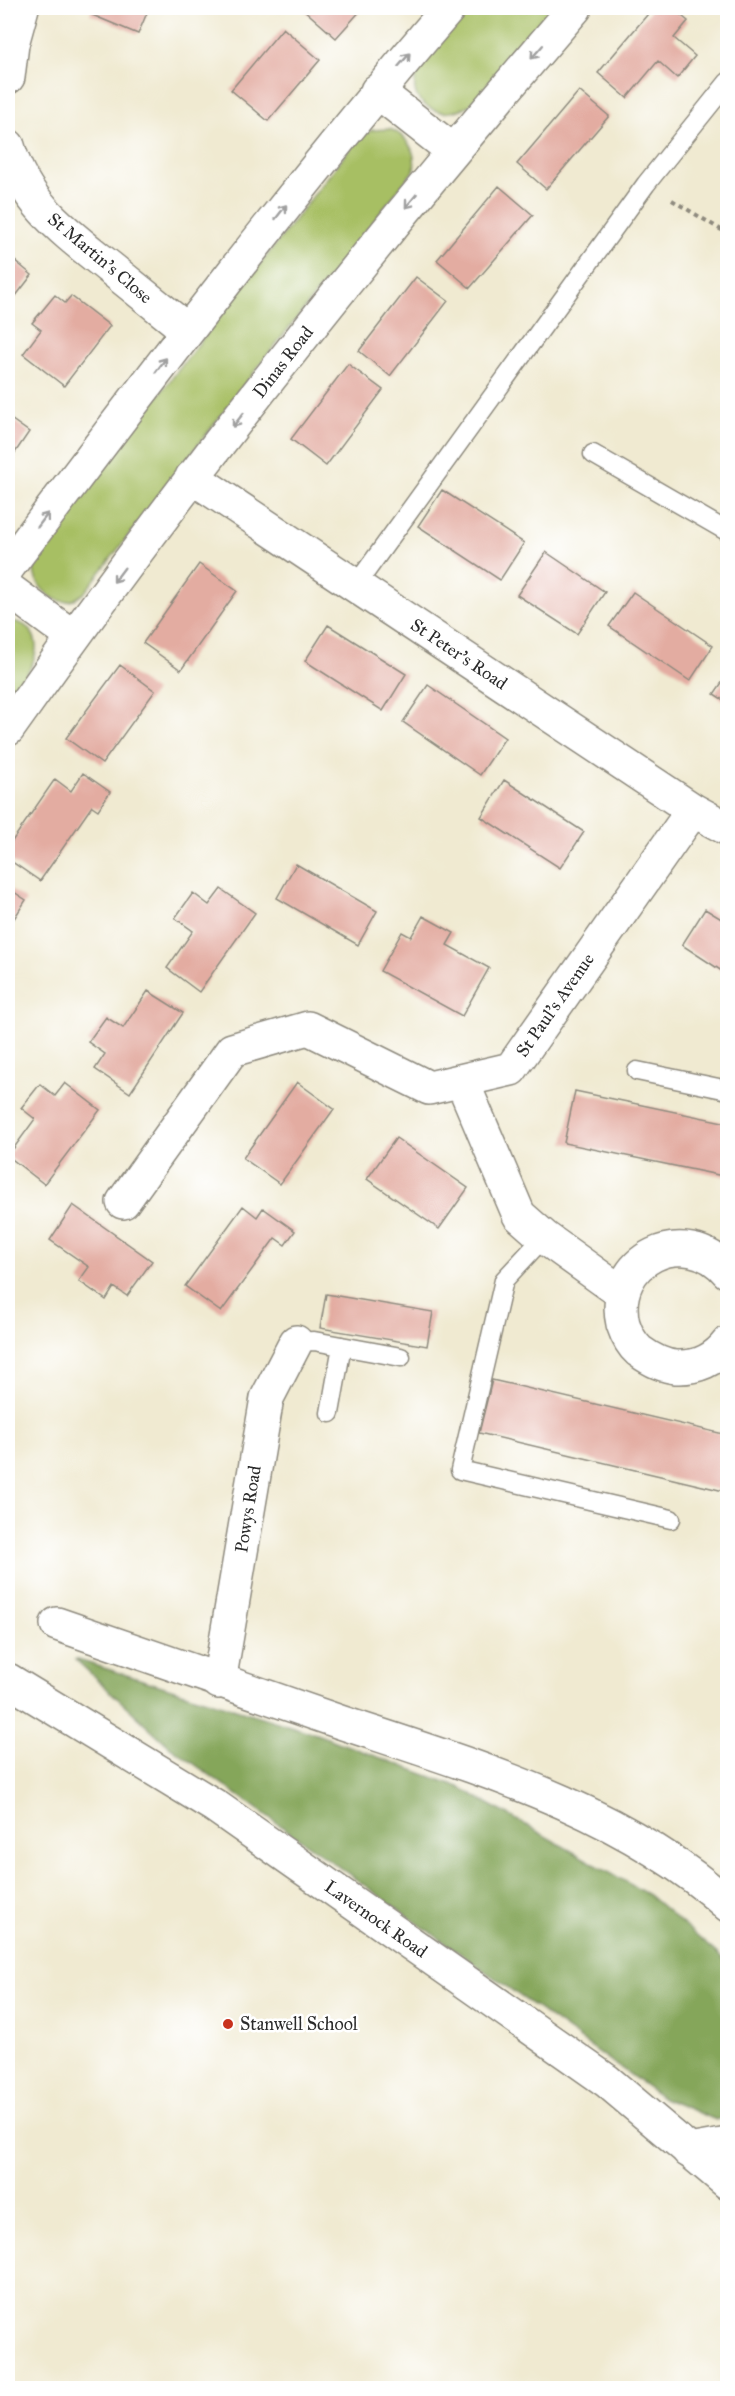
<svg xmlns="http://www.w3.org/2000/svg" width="735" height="2396" viewBox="0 0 735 2396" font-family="'IM FELL Great Primer',serif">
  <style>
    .green { fill: #a7bf64; stroke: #697548; stroke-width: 1.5 }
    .forest { fill: #85a65a; stroke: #586842; stroke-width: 1.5 }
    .building { fill: #e3aca1 }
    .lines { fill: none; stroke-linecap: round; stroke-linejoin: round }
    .lane-casing { stroke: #8e8a7e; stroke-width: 21 }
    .street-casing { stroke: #8e8a7e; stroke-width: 36 }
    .secondary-casing { stroke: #8e8a7e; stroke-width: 36 }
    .path { stroke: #8e8a7e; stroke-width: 4; stroke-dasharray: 4.5 4.5; stroke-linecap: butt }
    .lane { stroke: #fff; stroke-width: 18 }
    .street { stroke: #fff; stroke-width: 33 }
    .secondary { stroke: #fff; stroke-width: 33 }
    .oneway { stroke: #a0a0a0 }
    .poi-dot { fill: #c8321e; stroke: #fff; stroke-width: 2 }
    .labels { text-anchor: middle; stroke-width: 5; stroke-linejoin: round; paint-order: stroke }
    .street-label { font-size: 18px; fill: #2b2b2b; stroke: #fff }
    .poi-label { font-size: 18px; fill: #2b2b2b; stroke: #fff; text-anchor: start }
  </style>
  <rect width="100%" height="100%" fill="#fff"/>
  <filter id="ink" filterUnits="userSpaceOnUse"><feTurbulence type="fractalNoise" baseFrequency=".0167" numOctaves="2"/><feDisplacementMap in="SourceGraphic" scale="12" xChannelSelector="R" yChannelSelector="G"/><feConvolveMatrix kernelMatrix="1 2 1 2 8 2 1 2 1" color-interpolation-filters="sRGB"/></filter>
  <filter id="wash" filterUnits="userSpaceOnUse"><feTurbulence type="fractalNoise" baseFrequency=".008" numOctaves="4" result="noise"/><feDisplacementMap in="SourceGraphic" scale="24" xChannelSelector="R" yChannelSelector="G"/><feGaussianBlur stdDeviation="1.35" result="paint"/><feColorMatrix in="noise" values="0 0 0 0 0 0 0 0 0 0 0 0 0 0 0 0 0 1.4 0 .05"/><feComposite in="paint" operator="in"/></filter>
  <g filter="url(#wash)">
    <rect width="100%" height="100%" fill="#f0ead1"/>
    <path class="green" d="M469 8H554L470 105C456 112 445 116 430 108 385 86 451 28 469 8Z
      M390 129C407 136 417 151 414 170L258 367 85 592C82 594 77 599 73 600 55 607 34 586 34 569 34 561 39 553 42 546L358 138 372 130Z
      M8 621C18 621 26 624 32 633 46 656 20 683 8 701Z"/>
    <path class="forest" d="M75 1659 316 1734 459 1787 649 1895 727 1962V2115L716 2120 663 2098 169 1746Z"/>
    <g id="blocks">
      <path class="building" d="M93 8H149L138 34 90 14Z
        M302 8H363L336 38Z
        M653 8H672L688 21 674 38 695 56 677 78 658 61 627 98 598 73Z
        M283 28 320 60 268 121 231 90Z
        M579 91 609 116 546 189 517 164Z
        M499 186 533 215 470 288 437 260Z
        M8 255 32 275 8 306Z
        M416 277 448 301 390 376 359 351Z
        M55 295 65 303 71 296 110 326 64 386 23 354 41 330 32 323Z
        M348 364 383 390 326 466 291 439Z
        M8 417 29 432 8 463Z
        M442 490 524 543 500 580 418 526Z
        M546 552 605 592 577 634 517 595Z
        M199 564 237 591 181 670 143 643Z
        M633 592 713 646 690 681 609 626Z
        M328 625 406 674 383 711 305 661Z
        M120 665 155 691 102 764 66 738Z
        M728 674V703L714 694Z
        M428 685 505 738 480 775 403 722Z
        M83 773 110 792 98 810 92 806 40 881 8 859V847L55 779 71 791Z
        M504 780 584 832 560 868 481 817Z
        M296 864 377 911 358 945 277 898Z
        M8 888 26 900 8 928Z
        M221 889 255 913 199 992 167 968 193 931 175 918 193 893 209 905Z
        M705 909 728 923V975L682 945Z
        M423 916 454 933 447 945 489 968 462 1016 380 971 402 932 411 937Z
        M148 991 183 1013 130 1093 95 1069 105 1054 88 1042 106 1017 123 1028Z
        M297 1082 334 1109 280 1184 243 1158Z
        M65 1083 100 1110 44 1184 8 1156 35 1119 21 1108 40 1084 55 1096Z
        M575 1091 728 1123V1177L564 1143Z
        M396 1138 468 1188 439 1229 367 1179Z
        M73 1205 152 1261 127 1296 114 1287 106 1300 79 1281 89 1267 50 1240Z
        M243 1206 257 1217 263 1208 295 1231 285 1245 275 1238 221 1312 185 1286Z
        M326 1294 433 1312 427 1346 320 1328Z
        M492 1380 728 1435V1492L479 1433Z"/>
    </g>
  </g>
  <g filter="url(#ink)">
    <use href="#blocks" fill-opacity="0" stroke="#8e8a7e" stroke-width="1.5"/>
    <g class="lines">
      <defs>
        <path id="lane" d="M593 454 728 532
          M356 585 646 184 728 82
          M637 1071 728 1090
          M544 1237 504 1280 460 1470 671 1519
          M296 1342 314 1341 401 1357
          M330 1413 342 1346"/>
        <path id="street" d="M8 77 12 44 22 8
          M377 91 452 150
          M8 146C24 203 64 231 109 267 135 288 161 309 187 330
          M192 477 693 810 728 829
          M8 567C151 378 294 188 449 8
          M8 589 73 637
          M8 729C184 479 375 240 575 8
          M462 1081 519 1215 544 1237 622 1293
          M123 1202 232 1050 308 1028 429 1088 511 1069 693 810
          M728 1272C685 1222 608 1259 623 1324 626 1333 631 1344 639 1351 650 1359 662 1366 676 1367 696 1368 715 1360 728 1343
          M57 1624C151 1657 245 1690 340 1722 475 1767 620 1808 728 1905
          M219 1682 267 1398 296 1342
          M689 2151 728 2144"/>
        <path id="secondary" d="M8 1680 215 1806 607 2081 728 2183"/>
      </defs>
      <use href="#lane" class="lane-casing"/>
      <use href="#street" class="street-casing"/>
      <use href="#secondary" class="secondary-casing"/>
      <path class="path" d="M672 200 728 234"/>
      <use href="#lane" class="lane"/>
      <use href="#street" class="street"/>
      <use href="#secondary" class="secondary"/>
    </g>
    <defs><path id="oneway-shaft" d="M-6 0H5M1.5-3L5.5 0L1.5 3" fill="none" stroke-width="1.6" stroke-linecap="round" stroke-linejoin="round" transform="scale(1.5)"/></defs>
    <g class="oneway">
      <use href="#oneway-shaft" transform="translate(537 52) rotate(131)"/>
      <use href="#oneway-shaft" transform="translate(404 60) rotate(-49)"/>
      <use href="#oneway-shaft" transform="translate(411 201) rotate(129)"/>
      <use href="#oneway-shaft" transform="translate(281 212) rotate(-52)"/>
      <use href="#oneway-shaft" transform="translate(161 365) rotate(-53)"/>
      <use href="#oneway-shaft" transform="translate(238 420) rotate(128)"/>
      <use href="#oneway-shaft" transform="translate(43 520) rotate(-53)"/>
      <use href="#oneway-shaft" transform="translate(119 575) rotate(127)"/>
    </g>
  </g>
  <circle class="poi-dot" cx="228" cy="2024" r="6"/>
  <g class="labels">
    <g class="street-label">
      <text transform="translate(100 258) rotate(40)" y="6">St Martin's Close</text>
      <text transform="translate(283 362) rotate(-52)" y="6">Dinas Road</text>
      <text transform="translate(459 654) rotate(34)" y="6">St Peter's Road</text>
      <text transform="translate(555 1005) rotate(-55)" y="6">St Paul's Avenue</text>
      <text transform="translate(248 1509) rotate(-81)" y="6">Powys Road</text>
      <text transform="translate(376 1919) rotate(35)" y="6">Lavernock Road</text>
    </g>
    <g class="poi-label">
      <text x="240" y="2030">Stanwell School</text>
    </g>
  </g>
  <rect width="735" height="2396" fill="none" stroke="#fff" stroke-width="30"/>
</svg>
